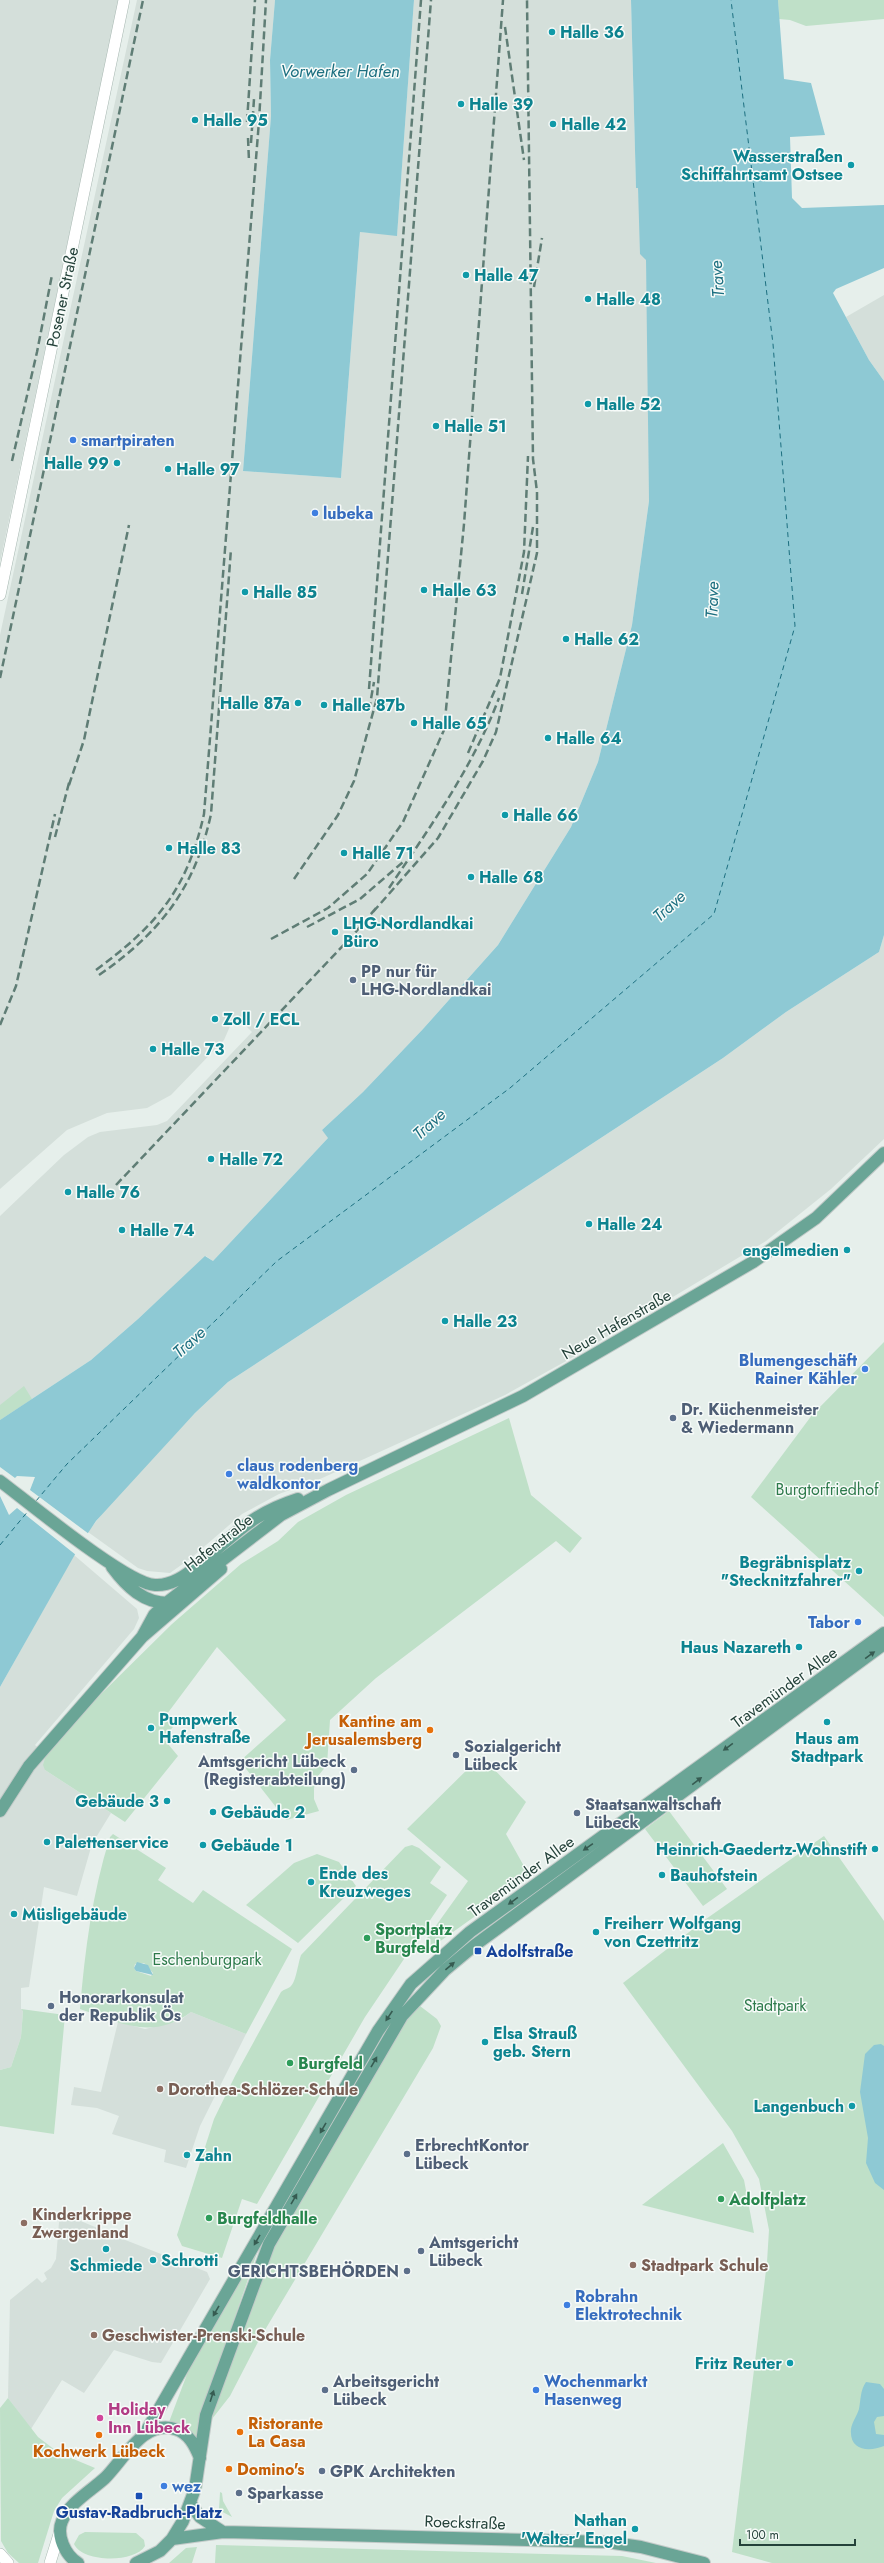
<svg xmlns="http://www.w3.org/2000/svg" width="884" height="2563" viewBox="0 0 884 2563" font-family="Jost,sans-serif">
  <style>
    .built { fill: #d4dfda }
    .green { fill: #bfe0c8; fill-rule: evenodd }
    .water { fill: #8ec9d4 }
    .pier { fill: #e6efeb }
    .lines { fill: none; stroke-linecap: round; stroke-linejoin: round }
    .ferry { stroke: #1c6f80; stroke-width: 1; stroke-dasharray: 5 4; stroke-linecap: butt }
    .minor-casing { stroke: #a8b8b2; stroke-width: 12 }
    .major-casing { stroke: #c2cac8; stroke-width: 14 }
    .minor { stroke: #fff; stroke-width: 11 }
    .major { stroke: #6aa596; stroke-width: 12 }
    .rail { stroke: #5f7d75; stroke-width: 2.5; stroke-dasharray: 8 4; stroke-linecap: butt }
    .oneway { fill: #365b51 }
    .culture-dot { fill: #0f9aa8; stroke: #f7fbf9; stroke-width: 1.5 }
    .shop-dot { fill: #3f7fe0; stroke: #f7fbf9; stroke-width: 1.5 }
    .service-dot { fill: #5c6f8a; stroke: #f7fbf9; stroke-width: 1.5 }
    .food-dot { fill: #e8710a; stroke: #f7fbf9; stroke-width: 1.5 }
    .leisure-dot { fill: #2e9e5b; stroke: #f7fbf9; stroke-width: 1.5 }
    .transit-dot { fill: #1a4fb4; stroke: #f7fbf9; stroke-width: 1.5 }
    .education-dot { fill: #8d6e63; stroke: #f7fbf9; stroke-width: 1.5 }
    .hotel-dot { fill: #d1479c; stroke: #f7fbf9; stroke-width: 1.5 }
    .labels { text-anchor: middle; stroke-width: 3; stroke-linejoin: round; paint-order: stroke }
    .culture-label { font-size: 16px; font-weight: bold; fill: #0d838f; stroke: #f7fbf9; text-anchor: start }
    .street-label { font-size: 16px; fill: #24423a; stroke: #f7fbf9 }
    .shop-label { font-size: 16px; font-weight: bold; fill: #366cbe; stroke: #f7fbf9; text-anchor: start }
    .service-label { font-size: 16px; font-weight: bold; fill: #4e5e75; stroke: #f7fbf9; text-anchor: start }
    .park-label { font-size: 16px; fill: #2d7a4b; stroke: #f7fbf9 }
    .food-label { font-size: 16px; font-weight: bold; fill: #c56008; stroke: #f7fbf9; text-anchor: start }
    .leisure-label { font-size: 16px; font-weight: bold; fill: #27864d; stroke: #f7fbf9; text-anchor: start }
    .transit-label { font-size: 16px; font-weight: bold; fill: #164399; stroke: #f7fbf9; text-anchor: start }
    .education-label { font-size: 16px; font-weight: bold; fill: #785e54; stroke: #f7fbf9; text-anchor: start }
    .hotel-label { font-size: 16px; font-weight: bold; fill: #b23c85; stroke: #f7fbf9; text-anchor: start }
    .water-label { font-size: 17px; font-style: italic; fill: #1c6f80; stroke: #f7fbf9 }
  </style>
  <rect width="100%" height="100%" fill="#e6efeb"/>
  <path class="built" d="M0 0H119L0 562Z
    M137 0H275L270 60 271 116 243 471 341 478 360 232 397 235 414 0H631L636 188H638L643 255 646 260 648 314 649 501 632 625 598 762 571 827 498 945 423 1029 363 1092 322 1130 329 1137 213 1261 206 1256 138 1319 91 1360 0 1420V1216L64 1155 88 1137 100 1132 157 1125 167 1121 252 1032 237 1017 231 1024 224 1040 171 1095 147 1108 107 1113 67 1130 0 1189V635Z
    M884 295V381L869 360 846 317Z
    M884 935V1139L831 1189 766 1241 568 1360 505 1395 320 1479 279 1494 242 1514 191 1558 170 1573 147 1571 138 1568 88 1532 111 1502 195 1413 228 1382 723 1058 786 1012 879 952Z
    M74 1555 137 1609 139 1618 134 1629 35 1745 46 1755 45 1770 111 1813 92 1844 77 1896 44 1887 29 1987 21 1988V2009L23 2010 21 2037 11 2067 0 2070V1687Z
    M191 2012 246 2034 200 2126 186 2168 164 2162 166 2150 112 2134 119 2116 97 2108 71 2105 74 2087 101 2092 118 2022 145 2029 179 2021Z
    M66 2215 100 2229 99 2233 106 2236 110 2234 207 2272 210 2279 161 2363 152 2362 114 2350 84 2393 62 2380 31 2429 8 2398 10 2300 37 2278 42 2283 47 2279 44 2273 51 2268 56 2259 59 2222Z"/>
  <path class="green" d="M778 0H884V19L806 26 790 20 779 19Z
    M884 1342V1617L751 1497 812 1415Z
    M24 1386 32 1399 0 1420V1405Z
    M509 1418 531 1495 582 1538 570 1553 556 1541 376 1678 330 1720 327 1765 318 1776 314 1788V1799L319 1811 286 1820 240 1761 286 1720 217 1647 164 1718 173 1727 163 1738 178 1756 125 1822 45 1770 43 1765 46 1755 98 1697 172 1624 241 1564 278 1541 298 1522 346 1495Z
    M481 1756 526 1802 506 1834 530 1877 432 1947 425 1941 468 1881 407 1829Z
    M669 1811 727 1889 703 1906 645 1829Z
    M113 1834 166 1868 158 1880 193 1903 203 1890 292 1949 246 2034 191 2012C152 2041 121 2023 80 2009 85 1950 92 1894 110 1837ZM144 1963 153 1973 151 1976 136 1971 134 1968 135 1964Z
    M824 1836 884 1921V2563H772L732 2552 767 2262 769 2230 759 2179 732 2131 623 1983 706 1919Z
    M412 1845 419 1848 441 1867 430 1883 447 1895 365 2017 257 2204 242 2199 222 2258 182 2246 177 2235 214 2119 235 2076 281 1992C284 1989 287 1989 290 1987 296 1983 298 1963 301 1955L405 1847Z
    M317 1854 339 1862 356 1886 298 1943 246 1905 294 1863Z
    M420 2006 437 2019 441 2026 433 2048 259 2340 230 2396 212 2419 221 2384 266 2256 411 2013Z
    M21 2009 65 2015 54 2134 0 2126V2070L11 2067 21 2037 23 2011Z
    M723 2143 744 2180 754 2233 642 2205Z
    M257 2253 202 2413 198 2440C193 2429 180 2425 169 2422L192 2361Z
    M8 2398 38 2437 59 2453 95 2468 62 2498 54 2511 38 2563H19L8 2553 1 2541 0 2408Z
    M220 2492 222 2493 223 2501 232 2517 219 2510Z
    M85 2532 136 2533 144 2540 145 2546C135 2563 83 2563 74 2544L79 2535Z
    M216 2545 622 2556 656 2563H215Z
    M197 2547 192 2563H169L186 2548Z"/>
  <path class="water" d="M275 0H414L397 236 360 232 341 478 243 471 271 116 270 60Z
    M631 0H778L784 79 811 83 825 135 790 137 792 198 802 208 884 205V268L836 289 833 293 869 360 884 381V935L879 952 786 1012 723 1058 228 1382 195 1413 96 1521 82 1542 0 1687V1420L91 1360 138 1319 205 1256 213 1261 328 1138 322 1130 363 1092 423 1029 498 945 571 827 598 762 632 625 649 501 646 260 640 254 638 188H636Z
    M137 1962 148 1965 153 1975 136 1971 134 1968Z
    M881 2044 884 2046V2190L875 2183 866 2163 868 2138 860 2092 865 2054 874 2045Z
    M866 2382 880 2384 884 2389V2416L877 2417 874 2422 876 2434 884 2435V2446C869 2452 849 2451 851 2429 852 2422 857 2416 859 2409 861 2399 860 2391 866 2382Z"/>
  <path class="pier" d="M0 1467 15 1478 17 1476 35 1477 30 1490 89 1534 76 1555 17 1508 9 1515 0 1496Z"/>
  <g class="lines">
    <path class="ferry" d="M36 1501 67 1464 277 1261 510 1088 714 914 795 626 773 344 731 0
      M0 1545 29 1510"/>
    <defs>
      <path id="minor" d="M0 595 124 0
        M0 2554 8 2563
        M50 2563 60 2531"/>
      <path id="major" d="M0 1481C28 1502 127 1584 155 1585 171 1586 187 1575 198 1565 236 1534 249 1515 298 1499
        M112 1567C126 1586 144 1604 170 1603
        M142 1637 154 1615 165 1604 281 1515 328 1490 523 1396 753 1262 816 1218 884 1153
        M0 1811 29 1766 142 1637 221 1569
        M144 2435 378 2031 411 1984 470 1932 884 1633
        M190 2503 200 2517 223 2532
        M172 2539 223 2532 607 2542 641 2547 704 2563
        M78 2563C65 2555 56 2535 62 2521 69 2503 92 2490 105 2478 124 2459 144 2419 175 2429 189 2433 195 2446 200 2458
        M136 2563 160 2551 172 2539 183 2521 195 2489 206 2415 269 2244 402 2016 445 1970 475 1945 884 1644"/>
    </defs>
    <use href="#minor" class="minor-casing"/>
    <use href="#major" class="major-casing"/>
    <use href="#minor" class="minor"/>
    <use href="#major" class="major"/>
    <path class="rail" d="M505 27 524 160
      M247 122 255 0
      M248 138 249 161
      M251 143 254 99
      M534 287 542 238
      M12 461 37 352 52 275
      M522 594 533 527
      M0 678 143 0
      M369 689 421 0
      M369 710 374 682
      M468 753 500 678 524 552 528 456
      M69 785 84 740 129 525
      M55 837 70 779
      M294 879 338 815 354 781 377 698 431 0
      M389 888C430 827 473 767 499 698
      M373 912 438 838 483 761 496 732 537 553V492L533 459 527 0
      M307 927 360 899 403 862
      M271 939 328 908 367 874 403 822 444 730 464 524 503 0
      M96 970C157 925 187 890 204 814L259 121 266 0
      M99 975C161 932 195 888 211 814L231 549
      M0 1025 16 986 55 814
      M116 1185 354 934 376 908"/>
  </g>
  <defs><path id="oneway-solid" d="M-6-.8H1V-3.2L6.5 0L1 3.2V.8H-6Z"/></defs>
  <g class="oneway">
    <use href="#oneway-solid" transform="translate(870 1655) rotate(-36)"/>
    <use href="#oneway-solid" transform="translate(728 1747) rotate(144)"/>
    <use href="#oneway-solid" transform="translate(697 1781) rotate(-37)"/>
    <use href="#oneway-solid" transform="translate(588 1847) rotate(145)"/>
    <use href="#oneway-solid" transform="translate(513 1901) rotate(144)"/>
    <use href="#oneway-solid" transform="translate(450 1966) rotate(-40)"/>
    <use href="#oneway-solid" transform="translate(389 2016) rotate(124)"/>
    <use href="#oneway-solid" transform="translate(374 2062) rotate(-60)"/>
    <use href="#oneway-solid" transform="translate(323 2128) rotate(120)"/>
    <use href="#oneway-solid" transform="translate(294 2199) rotate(-60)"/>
    <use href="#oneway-solid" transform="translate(257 2240) rotate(120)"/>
    <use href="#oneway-solid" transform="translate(216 2311) rotate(120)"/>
    <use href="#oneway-solid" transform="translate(212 2396) rotate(-72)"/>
  </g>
  <g class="culture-dot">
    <circle cx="552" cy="32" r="4"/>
    <circle cx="461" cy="104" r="4"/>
    <circle cx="195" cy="120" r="4"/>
    <circle cx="553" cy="124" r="4"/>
    <circle cx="851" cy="165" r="4"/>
    <circle cx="466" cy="275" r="4"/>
    <circle cx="588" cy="299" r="4"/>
    <circle cx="588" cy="404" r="4"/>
    <circle cx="436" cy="426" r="4"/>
    <circle cx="117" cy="463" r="4"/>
    <circle cx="168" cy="469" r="4"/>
    <circle cx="424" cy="590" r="4"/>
    <circle cx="245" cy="592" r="4"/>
    <circle cx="566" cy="639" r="4"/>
    <circle cx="298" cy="703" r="4"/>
    <circle cx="324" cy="705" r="4"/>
    <circle cx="414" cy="723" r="4"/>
    <circle cx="548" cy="738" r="4"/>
    <circle cx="505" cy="815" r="4"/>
    <circle cx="169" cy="848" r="4"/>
    <circle cx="344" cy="853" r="4"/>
    <circle cx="471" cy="877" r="4"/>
    <circle cx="335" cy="932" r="4"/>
    <circle cx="215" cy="1019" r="4"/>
    <circle cx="153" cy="1049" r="4"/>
    <circle cx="211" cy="1159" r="4"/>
    <circle cx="68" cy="1192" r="4"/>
    <circle cx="589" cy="1224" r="4"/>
    <circle cx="122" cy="1230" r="4"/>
    <circle cx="847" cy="1250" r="4"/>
    <circle cx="445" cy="1321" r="4"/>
    <circle cx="859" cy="1571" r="4"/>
    <circle cx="799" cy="1647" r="4"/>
    <circle cx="827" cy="1722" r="4"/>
    <circle cx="151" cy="1728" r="4"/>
    <circle cx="167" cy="1801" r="4"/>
    <circle cx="213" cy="1812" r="4"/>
    <circle cx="47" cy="1842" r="4"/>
    <circle cx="203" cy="1845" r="4"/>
    <circle cx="875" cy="1849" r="4"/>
    <circle cx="662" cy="1875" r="4"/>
    <circle cx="311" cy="1882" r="4"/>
    <circle cx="14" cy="1914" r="4"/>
    <circle cx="596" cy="1932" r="4"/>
    <circle cx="485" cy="2042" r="4"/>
    <circle cx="852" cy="2106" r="4"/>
    <circle cx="187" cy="2155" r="4"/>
    <circle cx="106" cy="2249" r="4"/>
    <circle cx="153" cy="2260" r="4"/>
    <circle cx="790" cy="2363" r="4"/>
    <circle cx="635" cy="2529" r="4"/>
  </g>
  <g class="shop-dot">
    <circle cx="73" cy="440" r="4"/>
    <circle cx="315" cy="513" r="4"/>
    <circle cx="865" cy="1369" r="4"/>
    <circle cx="229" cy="1474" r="4"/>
    <circle cx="858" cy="1622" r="4"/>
    <circle cx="567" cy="2305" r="4"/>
    <circle cx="536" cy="2390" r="4"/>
    <circle cx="164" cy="2486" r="4"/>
  </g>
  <g class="service-dot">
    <circle cx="353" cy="980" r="4"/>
    <circle cx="673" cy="1418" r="4"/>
    <circle cx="456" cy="1755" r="4"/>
    <circle cx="354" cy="1770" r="4"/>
    <circle cx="577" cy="1813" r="4"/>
    <circle cx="51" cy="2006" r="4"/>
    <circle cx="407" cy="2154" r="4"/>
    <circle cx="421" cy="2251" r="4"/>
    <circle cx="407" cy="2271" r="4"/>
    <circle cx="325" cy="2390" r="4"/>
    <circle cx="322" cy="2471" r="4"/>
    <circle cx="239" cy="2493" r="4"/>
  </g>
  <g class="food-dot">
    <circle cx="430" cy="1730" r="4"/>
    <circle cx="240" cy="2432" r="4"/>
    <circle cx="99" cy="2435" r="4"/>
    <circle cx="229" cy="2469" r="4"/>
  </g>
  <g class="leisure-dot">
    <circle cx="367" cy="1938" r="4"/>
    <circle cx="290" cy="2063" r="4"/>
    <circle cx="721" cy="2199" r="4"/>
    <circle cx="209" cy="2218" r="4"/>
  </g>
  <g class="transit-dot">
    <rect x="474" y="1947" width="8" height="8" rx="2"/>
    <rect x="135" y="2492" width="8" height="8" rx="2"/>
  </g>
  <g class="education-dot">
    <circle cx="160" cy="2089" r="4"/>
    <circle cx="24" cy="2223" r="4"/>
    <circle cx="633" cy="2265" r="4"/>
    <circle cx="94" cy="2335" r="4"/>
  </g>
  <circle class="hotel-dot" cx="100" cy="2418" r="4"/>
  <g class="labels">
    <g class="culture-label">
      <text x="560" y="38">Halle 36</text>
      <text x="469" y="110">Halle 39</text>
      <text x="203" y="126">Halle 95</text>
      <text x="561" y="130">Halle 42</text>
      <text x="843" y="162" text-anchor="end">Wasserstraßen<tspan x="843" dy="18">Schiffahrtsamt Ostsee</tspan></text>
      <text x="474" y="281">Halle 47</text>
      <text x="596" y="305">Halle 48</text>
      <text x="596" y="410">Halle 52</text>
      <text x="444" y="432">Halle 51</text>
      <text x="109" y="469" text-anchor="end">Halle 99</text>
      <text x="176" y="475">Halle 97</text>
      <text x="432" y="596">Halle 63</text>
      <text x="253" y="598">Halle 85</text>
      <text x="574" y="645">Halle 62</text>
      <text x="290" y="709" text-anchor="end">Halle 87a</text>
      <text x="332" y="711">Halle 87b</text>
      <text x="422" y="729">Halle 65</text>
      <text x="556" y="744">Halle 64</text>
      <text x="513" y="821">Halle 66</text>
      <text x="177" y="854">Halle 83</text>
      <text x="352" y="859">Halle 71</text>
      <text x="479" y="883">Halle 68</text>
      <text x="343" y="929">LHG-Nordlandkai<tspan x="343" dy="18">Büro</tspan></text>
      <text x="223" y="1025">Zoll / ECL</text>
      <text x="161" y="1055">Halle 73</text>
      <text x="219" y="1165">Halle 72</text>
      <text x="76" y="1198">Halle 76</text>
      <text x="597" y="1230">Halle 24</text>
      <text x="130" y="1236">Halle 74</text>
      <text x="839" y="1256" text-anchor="end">engelmedien</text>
      <text x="453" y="1327">Halle 23</text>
      <text x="851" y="1568" text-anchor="end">Begräbnisplatz<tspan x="851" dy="18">"Stecknitzfahrer"</tspan></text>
      <text x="791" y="1653" text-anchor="end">Haus Nazareth</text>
      <text x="159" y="1725">Pumpwerk<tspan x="159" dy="18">Hafenstraße</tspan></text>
      <text x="827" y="1744" text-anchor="middle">Haus am<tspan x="827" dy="18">Stadtpark</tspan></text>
      <text x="159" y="1807" text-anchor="end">Gebäude 3</text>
      <text x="221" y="1818">Gebäude 2</text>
      <text x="55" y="1848">Palettenservice</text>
      <text x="211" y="1851">Gebäude 1</text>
      <text x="867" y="1855" text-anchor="end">Heinrich-Gaedertz-Wohnstift</text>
      <text x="319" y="1879">Ende des<tspan x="319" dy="18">Kreuzweges</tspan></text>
      <text x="670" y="1881">Bauhofstein</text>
      <text x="22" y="1920">Müsligebäude</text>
      <text x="604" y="1929">Freiherr Wolfgang<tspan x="604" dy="18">von Czettritz</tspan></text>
      <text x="493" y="2039">Elsa Strauß<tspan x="493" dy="18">geb. Stern</tspan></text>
      <text x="844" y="2112" text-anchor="end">Langenbuch</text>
      <text x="195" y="2161">Zahn</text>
      <text x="161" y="2266">Schrotti</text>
      <text x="106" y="2271" text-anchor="middle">Schmiede</text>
      <text x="782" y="2369" text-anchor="end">Fritz Reuter</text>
      <text x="627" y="2526" text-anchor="end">Nathan<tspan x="627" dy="18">'Walter' Engel</tspan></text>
    </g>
    <g class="street-label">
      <text transform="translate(62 297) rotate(-78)" y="6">Posener Straße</text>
      <text transform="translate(616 1324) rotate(-30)" y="6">Neue Hafenstraße</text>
      <text transform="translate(218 1542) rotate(-38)" y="6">Hafenstraße</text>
      <text transform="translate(784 1687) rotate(-36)" y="6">Travemünder Allee</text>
      <text transform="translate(521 1876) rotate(-36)" y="6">Travemünder Allee</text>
      <text transform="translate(465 2522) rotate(2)" y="6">Roeckstraße</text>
    </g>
    <g class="shop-label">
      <text x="81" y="446">smartpiraten</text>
      <text x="323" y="519">lubeka</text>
      <text x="857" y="1366" text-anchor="end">Blumengeschäft<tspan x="857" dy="18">Rainer Kähler</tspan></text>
      <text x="237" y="1471">claus rodenberg<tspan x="237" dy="18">waldkontor</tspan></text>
      <text x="850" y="1628" text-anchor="end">Tabor</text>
      <text x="575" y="2302">Robrahn<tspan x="575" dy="18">Elektrotechnik</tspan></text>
      <text x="544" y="2387">Wochenmarkt<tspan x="544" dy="18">Hasenweg</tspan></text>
      <text x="172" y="2492">wez</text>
    </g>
    <g class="service-label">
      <text x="361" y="977">PP nur für<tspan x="361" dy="18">LHG-Nordlandkai</tspan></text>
      <text x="681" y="1415">Dr. Küchenmeister<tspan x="681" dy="18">&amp; Wiedermann</tspan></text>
      <text x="464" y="1752">Sozialgericht<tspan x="464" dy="18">Lübeck</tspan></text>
      <text x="346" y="1767" text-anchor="end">Amtsgericht Lübeck<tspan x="346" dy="18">(Registerabteilung)</tspan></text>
      <text x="585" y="1810">Staatsanwaltschaft<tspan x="585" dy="18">Lübeck</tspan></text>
      <text x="59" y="2003">Honorarkonsulat<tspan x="59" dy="18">der Republik Ös</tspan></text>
      <text x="415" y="2151">ErbrechtKontor<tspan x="415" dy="18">Lübeck</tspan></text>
      <text x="429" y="2248">Amtsgericht<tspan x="429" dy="18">Lübeck</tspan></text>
      <text x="399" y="2277" text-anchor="end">GERICHTSBEHÖRDEN</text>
      <text x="333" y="2387">Arbeitsgericht<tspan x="333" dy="18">Lübeck</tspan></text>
      <text x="330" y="2477">GPK Architekten</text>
      <text x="247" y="2499">Sparkasse</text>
    </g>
    <g class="park-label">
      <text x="827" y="1495">Burgtorfriedhof</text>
      <text x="207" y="1965">Eschenburgpark</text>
      <text x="775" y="2011">Stadtpark</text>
    </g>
    <g class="food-label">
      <text x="422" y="1727" text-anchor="end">Kantine am<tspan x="422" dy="18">Jerusalemsberg</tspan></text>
      <text x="248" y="2429">Ristorante<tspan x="248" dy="18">La Casa</tspan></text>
      <text x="99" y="2457" text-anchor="middle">Kochwerk Lübeck</text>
      <text x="237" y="2475">Domino's</text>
    </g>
    <g class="leisure-label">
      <text x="375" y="1935">Sportplatz<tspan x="375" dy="18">Burgfeld</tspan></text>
      <text x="298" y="2069">Burgfeld</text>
      <text x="729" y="2205">Adolfplatz</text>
      <text x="217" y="2224">Burgfeldhalle</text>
    </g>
    <g class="transit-label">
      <text x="486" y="1957">Adolfstraße</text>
      <text x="139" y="2518" text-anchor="middle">Gustav-Radbruch-Platz</text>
    </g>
    <g class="education-label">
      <text x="168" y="2095">Dorothea-Schlözer-Schule</text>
      <text x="32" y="2220">Kinderkrippe<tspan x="32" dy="18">Zwergenland</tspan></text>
      <text x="641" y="2271">Stadtpark Schule</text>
      <text x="102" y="2341">Geschwister-Prenski-Schule</text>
    </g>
    <g class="hotel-label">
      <text x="108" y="2415">Holiday<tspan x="108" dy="18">Inn Lübeck</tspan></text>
    </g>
    <g class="water-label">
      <text x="340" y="77">Vorwerker Hafen</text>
      <text transform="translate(717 279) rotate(-94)" y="6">Trave</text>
      <text transform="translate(712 600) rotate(-88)" y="6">Trave</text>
      <text transform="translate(669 906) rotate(-42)" y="6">Trave</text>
      <text transform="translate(429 1124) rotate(-42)" y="6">Trave</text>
      <text transform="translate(189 1342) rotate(-42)" y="6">Trave</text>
    </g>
  </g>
  <path d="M740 2539v6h115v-6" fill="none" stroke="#24423a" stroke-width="2"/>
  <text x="746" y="2539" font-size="12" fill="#24423a" stroke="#f7fbf9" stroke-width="3" paint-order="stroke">100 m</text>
</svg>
